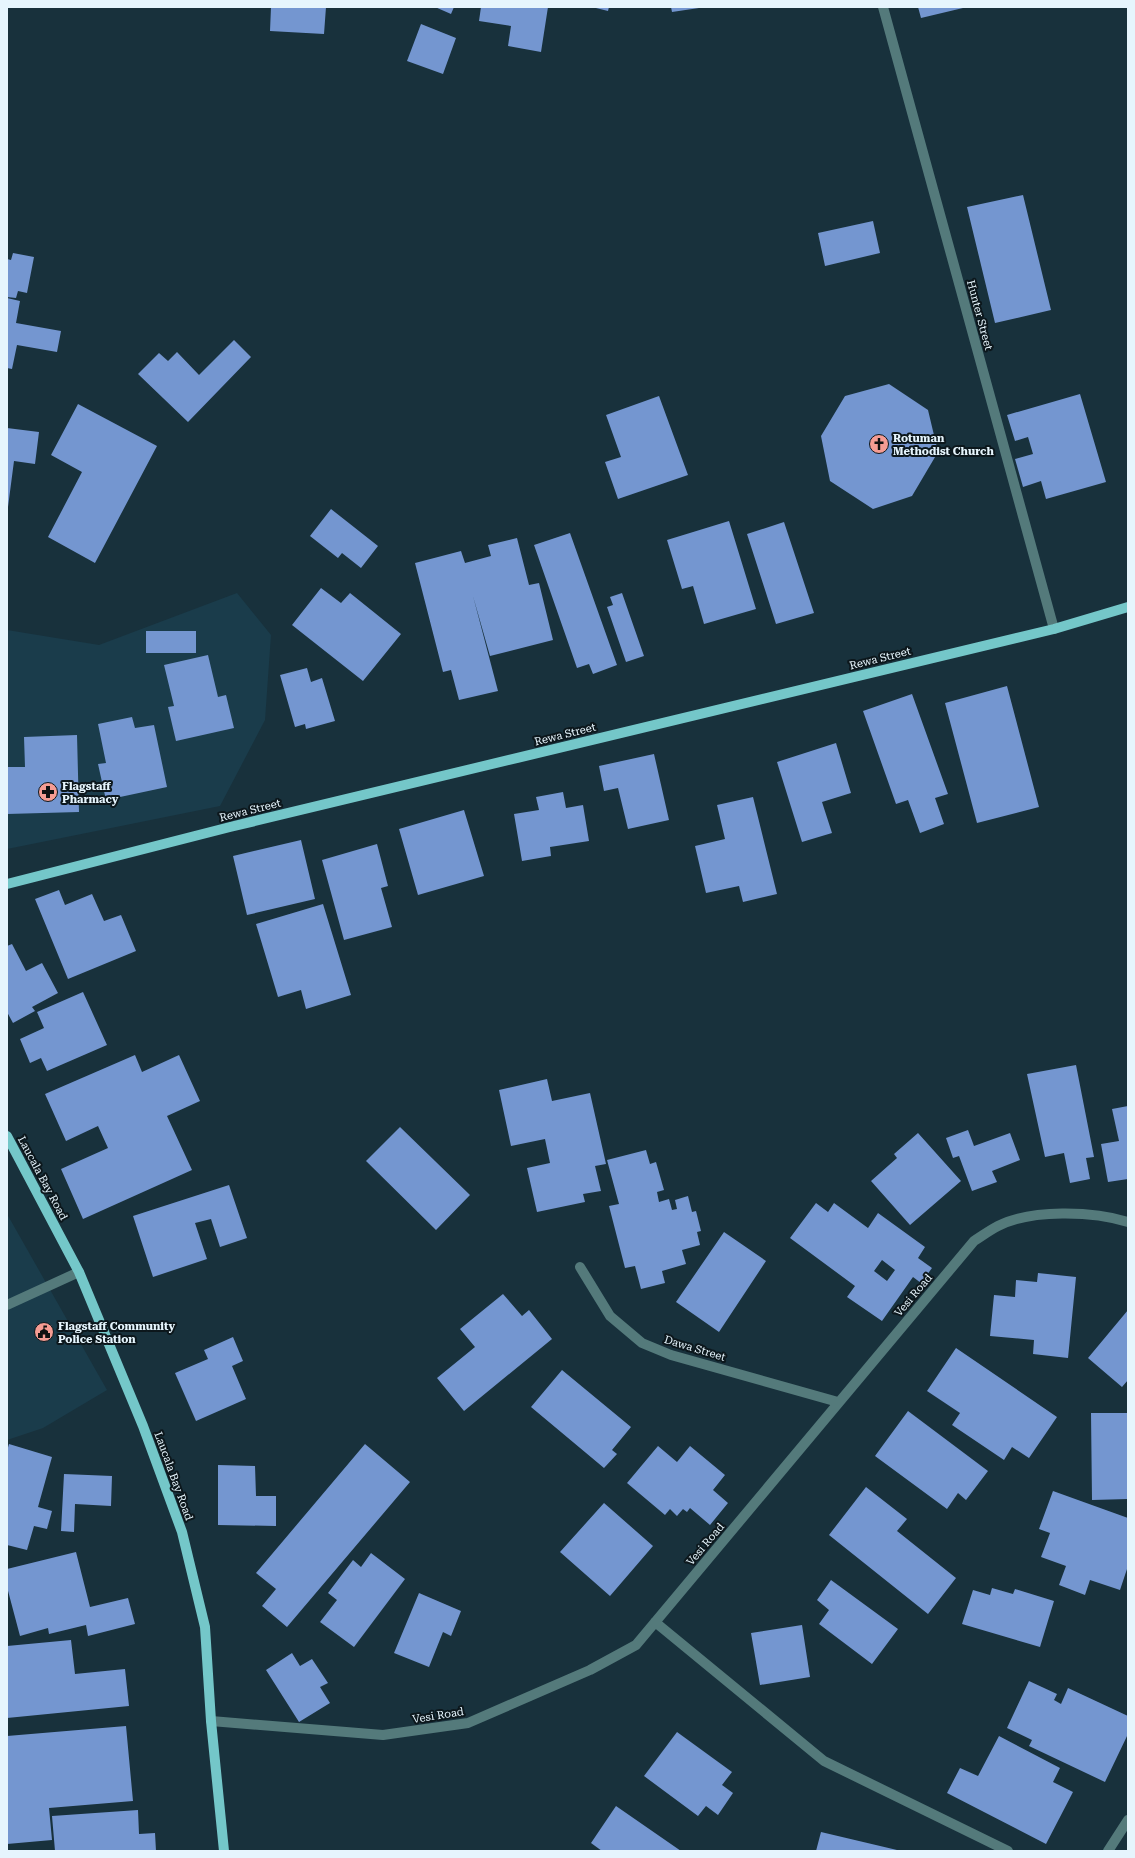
<svg xmlns="http://www.w3.org/2000/svg" width="1135" height="1858" viewBox="0 0 1135 1858" font-family="'Roboto Serif',serif">
  <style>
    .built { fill: #1a3c4b }
    .building { fill: #7496d0; fill-rule: evenodd }
    .lines { fill: none; stroke-linecap: round; stroke-linejoin: round }
    .minor { stroke: #547a7b; stroke-width: 10 }
    .primary { stroke: #74c7c9; stroke-width: 10 }
    .labels { text-anchor: middle; stroke-width: 4; stroke-linejoin: round; paint-order: stroke }
    .street-label { font-size: 11px; fill: #e6f5fd; stroke: #0c171c }
    .poi-label { font-size: 11px; font-weight: bold; fill: #e6f5fd; stroke: #0c171c; text-anchor: start }
  </style>
  <rect width="100%" height="100%" fill="#18313c"/>
  <path class="built" d="M237 593 271 635 265 720 220 806 7 849V630L99 645Z
    M7 1214 107 1390 43 1428 7 1440Z"/>
  <path class="building" d="M271 7H326L324 34 270 31Z
    M435 7H454L451 14Z
    M481 7H548L541 52 508 46 511 26 479 21Z
    M592 7H609L608 11Z
    M671 7H699V8L672 12Z
    M918 7H963V8L921 18Z
    M421 24 456 38 443 74 407 61Z
    M1023 195 1051 310 995 323 967 207Z
    M873 221 880 253 825 266 818 233Z
    M13 253 34 257 27 293 18 291 16 298 7 297V259L11 260Z
    M7 298 20 301 16 323 61 331 57 352 17 345 12 369 7 368Z
    M234 340 251 357 188 422 138 374 159 353 168 361 177 352 199 375Z
    M889 384 928 410 938 452 912 496 873 509 830 481 821 436 845 396Z
    M1080 394 1106 482 1046 499 1041 481 1023 487 1015 459 1033 454 1028 437 1015 441 1007 415Z
    M659 396 688 475 618 499 605 462 621 457 606 415Z
    M78 404 157 446 95 563 48 537 82 472 51 455Z
    M7 428 39 432 35 464 14 461 8 507Z
    M331 509 378 546 361 568 342 553 338 558 310 536Z
    M729 521 756 609 704 624 693 586 682 589 667 540Z
    M784 522 814 613 776 624 747 534Z
    M570 533 617 665 593 674 589 664 577 668 534 545Z
    M517 538 529 585 539 583 553 640 490 656 473 596 498 691 459 700 451 670 443 672 415 563 461 551 465 563 491 556 488 545Z
    M321 588 341 603 350 593 401 634 363 681 292 625Z
    M622 593 644 656 626 662 607 607 613 605 610 597Z
    M146 631H196V653H146Z
    M208 655 218 697 226 695 234 728 176 741 168 707 174 706 164 665Z
    M307 668 311 682 322 678 335 721 306 729 305 724 295 727 280 675Z
    M1007 686 1039 807 977 823 945 703Z
    M912 694 948 794 935 798 944 824 920 833 908 800 896 804 863 711Z
    M132 717 135 728 154 725 167 787 106 800 98 764 106 763 98 724Z
    M77 735 79 812 7 814V767H25L24 737Z
    M836 743 851 793 822 802 832 833 802 842 777 762Z
    M654 754 669 820 628 829 618 788 604 791 599 766Z
    M563 792 566 808 583 805 589 841 550 847 551 856 522 861 514 814 539 810 536 797Z
    M753 797 777 894 743 902 739 886 706 893 695 846 725 839 717 805Z
    M464 810 484 876 418 895 399 829Z
    M301 840 315 899 247 915 233 856Z
    M377 844 388 886 381 888 392 927 344 940 322 860Z
    M59 890 65 905 92 894 104 921 121 915 136 951 68 979 35 899Z
    M323 904 351 995 306 1009 301 990 278 997 256 924Z
    M12 944 26 971 42 963 58 993 32 1007 35 1011 13 1023 7 1012V946Z
    M83 992 107 1045 47 1071 41 1058 30 1063 20 1039 44 1028 37 1012Z
    M135 1055 142 1072 179 1055 200 1101 167 1116 192 1170 83 1219 61 1169 108 1148 98 1126 66 1141 45 1094Z
    M1076 1065 1094 1157 1086 1158 1090 1179 1070 1183 1064 1153 1045 1157 1027 1074Z
    M547 1079 552 1101 590 1093 606 1164 595 1166 601 1191 583 1194 585 1202 537 1212 527 1168 550 1163 545 1139 511 1146 499 1090Z
    M1128 1106V1179L1108 1182 1101 1144 1119 1141 1112 1109Z
    M400 1127 470 1195 436 1230 366 1161Z
    M968 1130 974 1146 1010 1133 1020 1160 992 1171 997 1182 972 1191 959 1156 953 1158 946 1138Z
    M918 1133 961 1181 910 1225 871 1181 897 1158 894 1154Z
    M646 1150 650 1164 656 1162 664 1190 657 1192 659 1202 669 1199 672 1210 677 1209 675 1200 688 1196 692 1212 696 1211 701 1231 697 1232 700 1245 682 1250 686 1264 662 1271 665 1283 641 1289 635 1266 625 1268 609 1206 619 1204 607 1160Z
    M229 1185 247 1238 220 1247 211 1219 195 1223 207 1259 153 1277 133 1216Z
    M816 1203 828 1212 834 1203 868 1228 878 1213 925 1247 918 1258 932 1268 921 1283 913 1277 882 1321 847 1297 855 1286 790 1238ZM882 1260 895 1270 887 1281 874 1271Z
    M724 1232 766 1261 719 1332 676 1302Z
    M1038 1273 1076 1277 1068 1358 1033 1354 1034 1340 990 1336 994 1295 1015 1297 1016 1280 1037 1282Z
    M503 1294 522 1316 529 1310 552 1339 464 1411 437 1378 475 1347 460 1329Z
    M1128 1310V1380L1122 1387 1088 1358Z
    M233 1337 243 1361 232 1366 246 1399 196 1421 175 1373 208 1359 204 1350Z
    M956 1348 1057 1417 1029 1458 1012 1447 1004 1460 952 1425 960 1413 927 1391Z
    M562 1370 631 1427 612 1450 617 1454 604 1468 531 1407Z
    M908 1411 988 1471 966 1500 958 1493 947 1509 875 1456Z
    M1091 1413H1128V1499L1092 1500Z
    M9 1444 52 1457 38 1507 52 1511 47 1529 34 1526 27 1550 7 1545V1451Z
    M365 1444 410 1482 287 1627 262 1606 276 1589 256 1573Z
    M658 1446 677 1462 690 1446 725 1475 713 1490 728 1503 710 1525 690 1508 687 1512 683 1509 677 1516 670 1509 665 1515 627 1483Z
    M218 1465 255 1466 256 1496H276V1526L218 1525Z
    M64 1474 112 1476 111 1506 75 1504 74 1532 61 1531Z
    M866 1487 907 1519 897 1531 956 1578 928 1614 829 1535Z
    M1053 1491 1128 1518V1566L1120 1590 1090 1580 1085 1595 1059 1585 1066 1566 1041 1557 1050 1533 1039 1529Z
    M604 1503 653 1546 610 1596 560 1552Z
    M76 1552 90 1607 128 1598 135 1624 88 1636 86 1625 49 1634 48 1628 20 1636 7 1587V1569Z
    M371 1553 405 1579 354 1647 320 1622 337 1600 328 1593 353 1560 361 1567Z
    M831 1580 898 1629 872 1664 819 1624 829 1610 817 1600Z
    M992 1588 1013 1594 1015 1589 1054 1601 1040 1647 962 1624 973 1590 990 1595Z
    M419 1593 461 1611 451 1636 443 1632 429 1667 394 1653Z
    M802 1625 810 1677 760 1685 751 1633Z
    M71 1640 75 1674 125 1669 129 1706 7 1718V1646Z
    M292 1653 300 1666 312 1659 328 1683 320 1687 330 1703 299 1722 266 1670Z
    M1029 1681 1057 1694 1054 1700 1061 1704 1068 1688 1128 1716V1734L1105 1782 1029 1746 1032 1740 1007 1728Z
    M126 1726 133 1801 49 1808 52 1840 7 1844V1736Z
    M677 1732 732 1772 722 1785 733 1793 718 1815 706 1806 698 1816 644 1776Z
    M999 1736 1060 1768 1053 1782 1073 1792 1046 1844 947 1793 960 1768 978 1776Z
    M616 1806 681 1851H602L591 1843Z
    M138 1810 139 1834 155 1833 156 1851H55L52 1816Z
    M821 1832 897 1850V1851H816Z"/>
  <g class="lines">
    <path class="minor" d="M883 7 1054 629
      M580 1267 610 1316 642 1343 671 1355 838 1402
      M7 1305 79 1272
      M655 1622 824 1761 1008 1851
      M211 1721 383 1735 468 1723 590 1670 636 1645 974 1241C982 1236 990 1230 998 1226 1031 1209 1093 1211 1128 1222
      M1108 1851 1128 1820"/>
    <path class="primary" d="M7 884 230 827 1054 629 1128 607
      M7 1136 79 1272 143 1426 182 1532 205 1627 211 1721 224 1851"/>
  </g>
  <defs>
    <symbol id="church-disc" viewBox="-11 -11 22 22"><circle r="9.5" fill="#f59c93" stroke="#0c171c"/><path d="M-1.2-6h2.4v3.5h3.3v2.4h-3.3V6h-2.4V-.1h-3.3v-2.4h3.3Z" fill="#111"/></symbol>
    <symbol id="pharmacy-disc" viewBox="-11 -11 22 22"><circle r="9.5" fill="#f59c93" stroke="#0c171c"/><path d="M-2-6h4v4h4v4h-4v4h-4v-4h-4v-4h4Z" fill="#111"/></symbol>
    <symbol id="civic-disc" viewBox="-11 -11 22 22"><circle r="9.5" fill="#f59c93" stroke="#0c171c"/><path d="M-.6-6.5H3V-4.5H.6V-3L4-1V1h2V6H-6V1h2V-1L-.6-3ZM-1.2 2.5V6h2.4V2.5Z" fill="#111"/></symbol>
  </defs>
  <g fill-rule="evenodd">
    <use href="#church-disc" x="868" y="433" width="22" height="22"/>
    <use href="#pharmacy-disc" x="37" y="781" width="22" height="22"/>
    <use href="#civic-disc" x="33" y="1321" width="22" height="22"/>
  </g>
  <g class="labels">
    <g class="street-label">
      <text transform="translate(980 315) rotate(75)" y="4">Hunter Street</text>
      <text transform="translate(880 658) rotate(-14)" y="4">Rewa Street</text>
      <text transform="translate(565 734) rotate(-14)" y="4">Rewa Street</text>
      <text transform="translate(250 810) rotate(-14)" y="4">Rewa Street</text>
      <text transform="translate(43 1178) rotate(62)" y="4">Laucala Bay Road</text>
      <text transform="translate(913 1295) rotate(-50)" y="4">Vesi Road</text>
      <text transform="translate(695 1348) rotate(17)" y="4">Dawa Street</text>
      <text transform="translate(174 1476) rotate(70)" y="4">Laucala Bay Road</text>
      <text transform="translate(705 1544) rotate(-50)" y="4">Vesi Road</text>
      <text transform="translate(438 1715) rotate(-9)" y="4">Vesi Road</text>
    </g>
    <g class="poi-label">
      <text x="893" y="442">Rotuman<tspan x="893" dy="13">Methodist Church</tspan></text>
      <text x="62" y="790">Flagstaff<tspan x="62" dy="13">Pharmacy</tspan></text>
      <text x="58" y="1330">Flagstaff Community<tspan x="58" dy="13">Police Station</tspan></text>
    </g>
  </g>
  <rect width="1135" height="1858" fill="none" stroke="#e6f5fd" stroke-width="16"/>
</svg>
